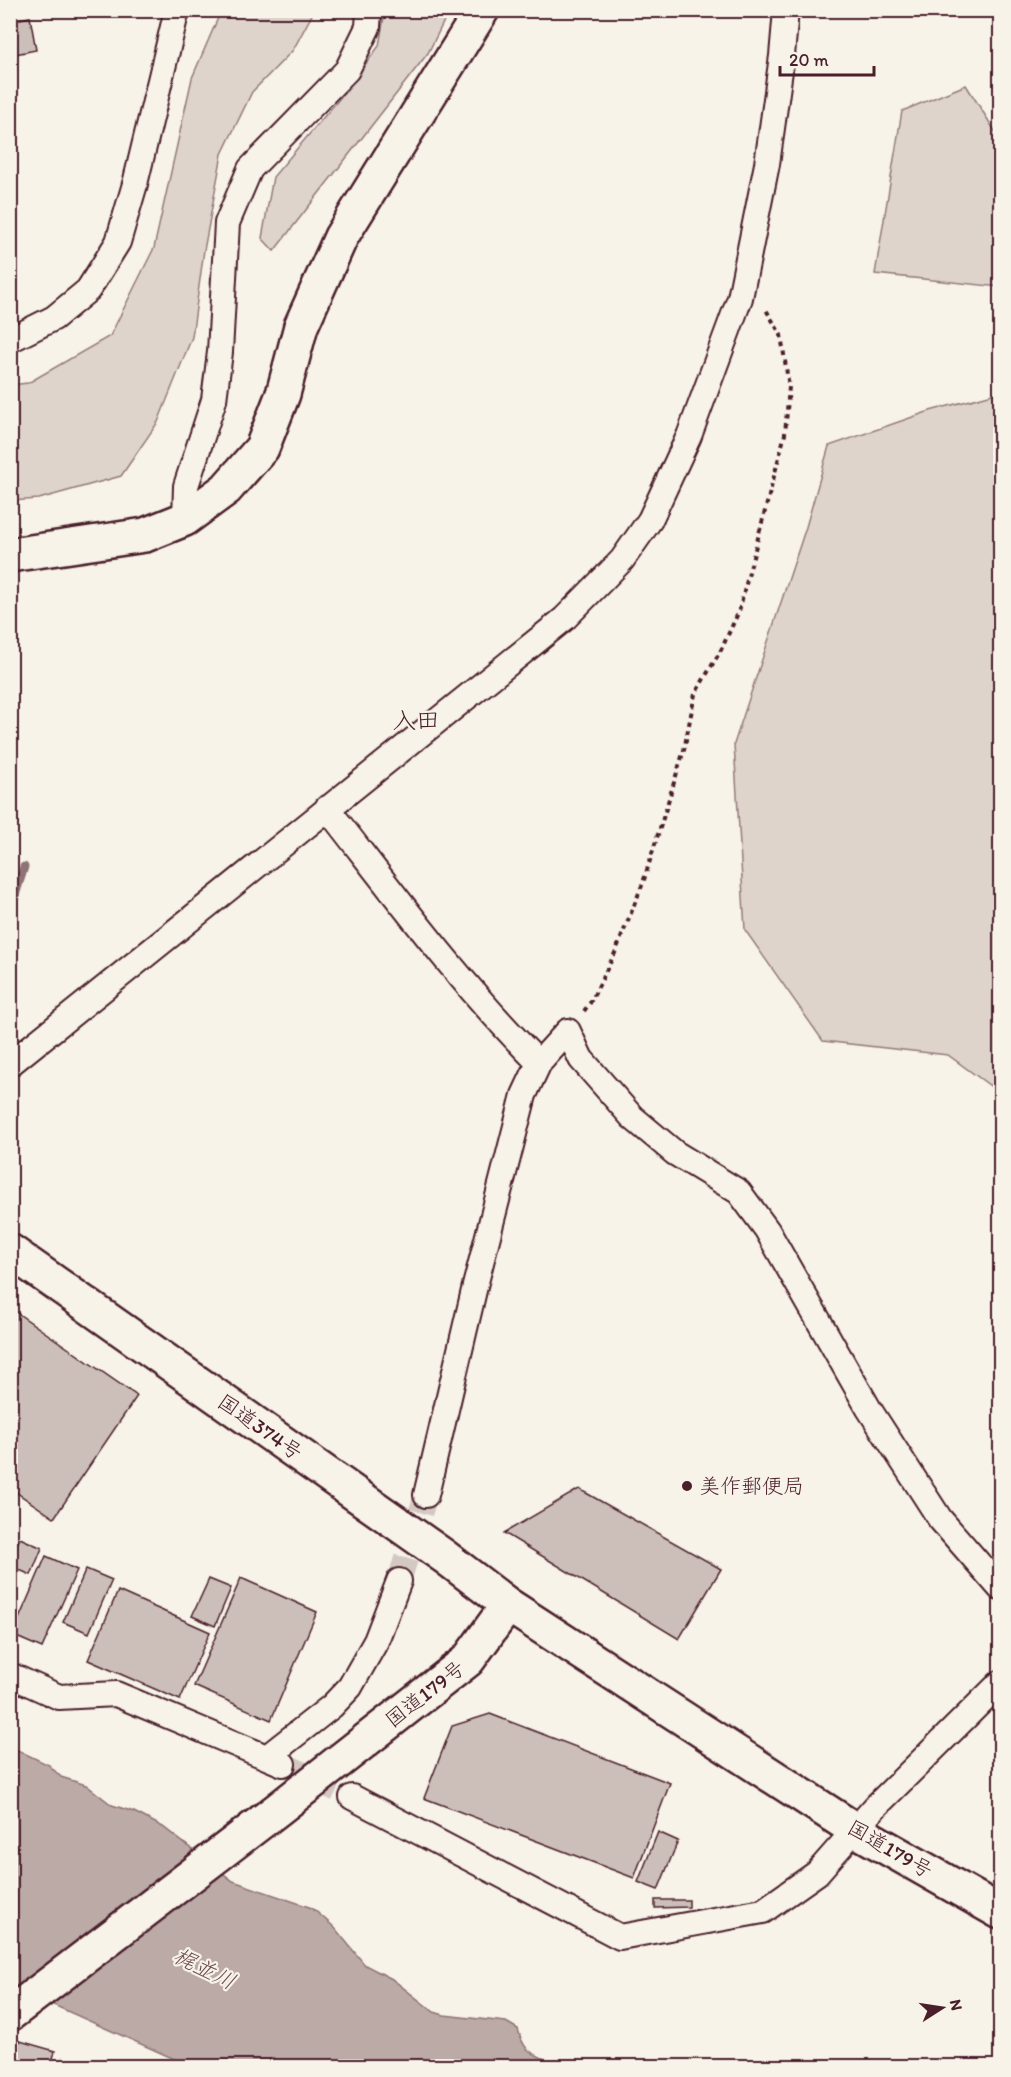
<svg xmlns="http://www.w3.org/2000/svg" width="1011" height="2077" viewBox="0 0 1011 2077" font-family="Itim,'Klee One',sans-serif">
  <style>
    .green { fill: #ded4cc; stroke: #947a7c; stroke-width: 1.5 }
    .water { fill: #bcaaa7; stroke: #8e7275; stroke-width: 1.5 }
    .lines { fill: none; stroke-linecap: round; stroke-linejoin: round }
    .stream { stroke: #8e7275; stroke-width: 9 }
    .building { fill: #ccbfb9; stroke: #4a1f2b; stroke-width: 1.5 }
    .street-tunnel { stroke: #d4c9c2; stroke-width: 24; stroke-dasharray: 24 12; stroke-linecap: butt }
    .street-casing { stroke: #4a1f2b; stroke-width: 28 }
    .secondary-casing { stroke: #4a1f2b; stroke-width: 38 }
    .highway-casing { stroke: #4a1f2b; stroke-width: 38 }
    .path { stroke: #4a1f2b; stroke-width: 4; stroke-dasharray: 4.5 4.5; stroke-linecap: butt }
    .street { stroke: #f7f3e8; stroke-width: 24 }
    .secondary { stroke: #f7f3e8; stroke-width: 33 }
    .highway { stroke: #f7f3e8; stroke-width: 33 }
    .poi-dot { fill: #4a1f2b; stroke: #f7f3e8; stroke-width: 2 }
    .labels { text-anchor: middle; stroke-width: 4.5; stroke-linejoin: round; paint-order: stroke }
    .street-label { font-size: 21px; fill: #4a1f2b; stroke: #f7f3e8 }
    .poi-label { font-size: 21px; fill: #4a1f2b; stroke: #f7f3e8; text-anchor: start }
    .water-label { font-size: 22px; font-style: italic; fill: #6c4950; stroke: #f7f3e8 }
    .quarter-label { font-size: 24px; fill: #4a1f2b; stroke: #f7f3e8 }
  </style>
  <rect width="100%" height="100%" fill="#f7f3e8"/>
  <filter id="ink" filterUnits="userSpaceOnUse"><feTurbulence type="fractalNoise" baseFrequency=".0167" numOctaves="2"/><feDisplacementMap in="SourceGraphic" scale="12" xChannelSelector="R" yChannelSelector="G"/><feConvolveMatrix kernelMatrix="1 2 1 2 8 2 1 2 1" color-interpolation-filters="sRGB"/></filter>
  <g filter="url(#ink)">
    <path class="green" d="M221 11H314L293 50 252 92 222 154 204 250 192 337 158 422 121 476 39 499 11 501V385L28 383 110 336 154 248 192 78Z
      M385 11H449L428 53 274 251 262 238 273 177 345 92 379 46Z
      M966 85 1000 139V287L875 274 902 111Z
      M1000 392V1093L948 1055 823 1041 745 930 734 744 806 527 829 446 930 411Z"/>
    <path class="water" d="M11 1747 49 1765 61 1777 86 1785 112 1805 134 1812 163 1827 233 1881 312 1908 334 1927 365 1965 392 1979 434 2012 444 2015 506 2022 518 2029C525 2058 537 2052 557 2066H190L11 1986Z"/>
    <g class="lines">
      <path class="stream" d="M10 911 24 867"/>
    </g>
    <path class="building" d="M30 17 36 50 10 55V21Z
      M10 1308 137 1396 54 1518 10 1488Z
      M579 1489 721 1569 679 1639 504 1533Z
      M20 1538 42 1548 31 1575 10 1566V1560Z
      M46 1556 77 1570 42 1648 12 1635Z
      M86 1569 112 1580 89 1633 63 1622Z
      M241 1578 317 1612 271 1720 194 1686Z
      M209 1579 231 1588 215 1626 192 1616Z
      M118 1591 210 1632 180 1700 88 1660Z
      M490 1714 670 1783 634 1878 424 1798 452 1726Z
      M658 1832 678 1841 658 1890 638 1882Z
      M655 1900H689V1907L655 1908Z
      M13 2039 55 2051 51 2066H10V2048Z
      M62 2058 88 2066H59Z"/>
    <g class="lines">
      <path class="street-tunnel" d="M399 1581 426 1495
        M283 1764 352 1797"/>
      <defs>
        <path id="street" d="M10 340 54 318 88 290 118 242 135 184 177 10
          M185 519 186 486 214 400 220 352 227 223 250 169 347 70 368 27 369 10
          M327 808C395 895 461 985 539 1063
          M10 1064 564 619 622 560 650 520 689 436 740 298 767 164 782 56 786 10
          M426 1495 475 1286 524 1095 539 1063 568 1031 581 1059 632 1117 675 1153 739 1192 767 1230 869 1409 940 1519 1000 1588
          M10 1675 59 1697 116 1694 283 1764
          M267 1757 332 1706 350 1687 376 1641 399 1581
          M352 1797 620 1937 763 1911 817 1873 876 1806 1000 1683"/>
        <path id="secondary" d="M10 555 145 535 185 519 226 489 262 448 283 394 301 326 341 237 482 10"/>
        <path id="highway" d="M10 1251 445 1557 508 1605 854 1829 1000 1912
          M10 2014 277 1810 468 1660 508 1605"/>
      </defs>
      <use href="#street" class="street-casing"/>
      <use href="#secondary" class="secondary-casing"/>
      <use href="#highway" class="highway-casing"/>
      <path class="path" d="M584 1011 590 1003 615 953 643 883 684 750 695 694 721 650 739 611 785 434 789 387 781 335 765 308"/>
      <use href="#street" class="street"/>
      <use href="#secondary" class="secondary"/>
      <use href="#highway" class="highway"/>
    </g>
  </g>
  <circle class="poi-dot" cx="687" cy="1486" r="6"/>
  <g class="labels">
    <g class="street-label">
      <text transform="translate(260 1427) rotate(35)" y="7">国道374号</text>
      <text transform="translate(425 1694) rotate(-38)" y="7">国道179号</text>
      <text transform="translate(890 1849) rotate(30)" y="7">国道179号</text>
    </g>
    <g class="poi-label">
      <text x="699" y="1493">美作郵便局</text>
    </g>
    <g class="water-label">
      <text transform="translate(205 1968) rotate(27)" y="8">梶並川</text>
    </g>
    <g class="quarter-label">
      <text x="416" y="728">入田</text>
    </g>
  </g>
  <rect width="1011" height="2077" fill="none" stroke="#f7f3e8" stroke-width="36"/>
  <rect x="18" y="18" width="975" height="2041" fill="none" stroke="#4a1f2b" stroke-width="2" filter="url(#ink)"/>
  <g transform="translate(942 2008) rotate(78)" stroke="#f7f3e8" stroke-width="4.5" paint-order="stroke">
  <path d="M0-4.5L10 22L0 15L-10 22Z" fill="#4a1f2b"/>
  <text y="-9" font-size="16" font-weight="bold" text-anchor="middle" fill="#4a1f2b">N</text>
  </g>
  <path d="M780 66v9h94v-9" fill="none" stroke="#4a1f2b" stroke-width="3"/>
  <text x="789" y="66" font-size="18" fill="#4a1f2b" stroke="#f7f3e8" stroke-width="4.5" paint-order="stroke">20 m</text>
</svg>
